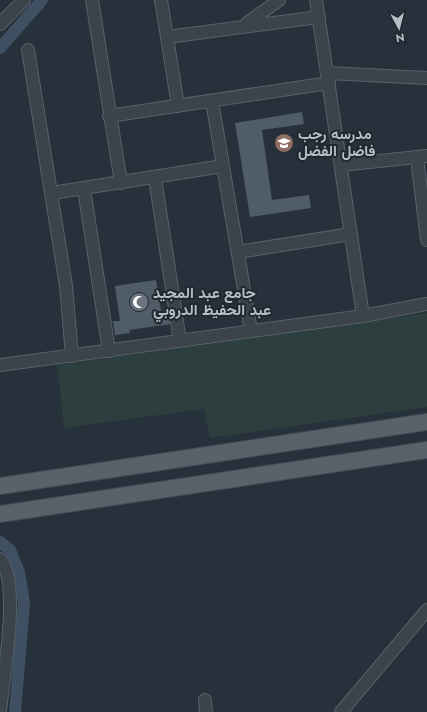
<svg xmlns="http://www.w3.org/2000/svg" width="427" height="712" viewBox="0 0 427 712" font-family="Jost,Vazirmatn,sans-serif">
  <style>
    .green { fill: #2c3f3e }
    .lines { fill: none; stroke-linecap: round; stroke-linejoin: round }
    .canal { stroke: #3f5062; stroke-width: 12 }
    .building { fill: #505c66 }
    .minor-casing { stroke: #596169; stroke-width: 14 }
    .major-casing { stroke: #444c54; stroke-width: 18 }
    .minor { stroke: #3b434b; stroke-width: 12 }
    .major { stroke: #59626b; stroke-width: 16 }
    .labels { text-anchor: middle; stroke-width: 4; stroke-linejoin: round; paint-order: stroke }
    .poi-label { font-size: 15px; font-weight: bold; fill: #b7bec7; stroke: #202830; text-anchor: start }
  </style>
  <rect width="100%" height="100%" fill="#27313b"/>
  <path class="green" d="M427 313V407L210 438 204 409 64 428 57 365Z"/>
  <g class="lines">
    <path class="canal" d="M0 48 42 0
      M0 542 10 550 19 572 24 603 15 712"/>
  </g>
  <path class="building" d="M302 112 304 124 262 130 272 200 309 195 311 208 250 217 235 123Z
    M156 280 161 311 169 310 171 324 129 330 130 333 115 335 113 321H120L115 286Z"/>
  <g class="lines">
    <defs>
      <path id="minor" d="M92 0 121 183
        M161 0 167 37
        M316 0 363 316
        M0 24 24 0
        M246 24 279 0
        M28 50 66 286 72 356
        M327 73 427 78
        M212 101 251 331
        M178 106 167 37 319 17
        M109 116 329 83
        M417 158 427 240
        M341 165 427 156
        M155 178 180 341
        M84 189 109 351
        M52 193 223 166
        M238 252 351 234
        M0 365 363 316 427 304
        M0 559C21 581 3 680 0 711
        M205 700 206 712
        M341 712 427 610"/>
      <path id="major" d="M0 486 427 422
        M0 514 427 450"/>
    </defs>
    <use href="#minor" class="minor-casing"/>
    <use href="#major" class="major-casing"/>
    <use href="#minor" class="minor"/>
    <use href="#major" class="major"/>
  </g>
  <defs>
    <symbol id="school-disc" viewBox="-11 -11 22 22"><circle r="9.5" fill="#8d6e63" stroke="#202830"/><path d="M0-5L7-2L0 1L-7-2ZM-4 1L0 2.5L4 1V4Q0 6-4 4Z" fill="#fff"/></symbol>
    <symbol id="mosque-disc" viewBox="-11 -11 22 22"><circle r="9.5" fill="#6b7280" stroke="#202830"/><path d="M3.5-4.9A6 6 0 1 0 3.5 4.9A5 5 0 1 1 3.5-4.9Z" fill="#fff"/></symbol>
  </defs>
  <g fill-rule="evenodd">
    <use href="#school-disc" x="273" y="132" width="22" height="22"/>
    <use href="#mosque-disc" x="128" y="291" width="22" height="22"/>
  </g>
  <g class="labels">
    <g class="poi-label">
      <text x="298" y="139">مدرسه رجب<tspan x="298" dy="17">فاضل الفضل</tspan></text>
      <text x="153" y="298">جامع عبد المجيد<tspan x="153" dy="17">عبد الحفيظ الدروبي</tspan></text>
    </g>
  </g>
  <g transform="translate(399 28) rotate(173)" stroke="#202830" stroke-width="3" paint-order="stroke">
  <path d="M0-3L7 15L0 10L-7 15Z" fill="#b7bec7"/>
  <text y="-6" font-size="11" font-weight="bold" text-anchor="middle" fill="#b7bec7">N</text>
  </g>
</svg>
